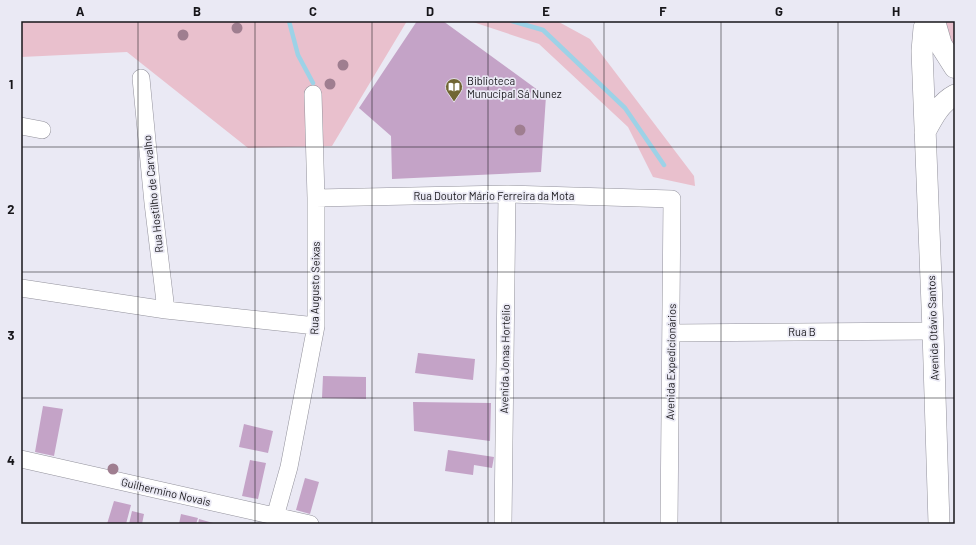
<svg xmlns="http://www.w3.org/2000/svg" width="976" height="545" viewBox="0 0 976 545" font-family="Barlow,sans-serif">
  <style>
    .green { fill: #e9c0cd }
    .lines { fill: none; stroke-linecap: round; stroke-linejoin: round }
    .stream { stroke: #9dd2e7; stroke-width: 4.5 }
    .building { fill: #c4a3c7 }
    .minor-casing { stroke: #93929c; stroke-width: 18 }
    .tertiary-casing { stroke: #93929c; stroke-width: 22 }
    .primary-casing { stroke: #93929c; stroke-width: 23 }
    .minor { stroke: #fff; stroke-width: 17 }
    .tertiary { stroke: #fff; stroke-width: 21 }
    .primary { stroke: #fff; stroke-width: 22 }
    .tree { fill: #9f7e90 }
    .grid { fill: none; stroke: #17161a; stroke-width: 1; stroke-opacity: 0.55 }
    .labels { text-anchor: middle; stroke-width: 3.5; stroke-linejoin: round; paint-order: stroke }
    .poi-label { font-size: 11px; fill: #17161a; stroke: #eae9f4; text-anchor: start }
    .street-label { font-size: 11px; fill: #17161a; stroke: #eae9f4 }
    .neatline { fill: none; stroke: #17161a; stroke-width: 1.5 }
    .grid-label { font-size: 13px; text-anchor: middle; font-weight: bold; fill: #17161a }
  </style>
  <rect width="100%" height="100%" fill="#eae9f4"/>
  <path class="green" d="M21 21H407L332 146 248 148 127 52 21 57Z
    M470 21H557L590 39 694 176 695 186 653 177 628 127 539 44Z
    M944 21H955V49L945 33Z"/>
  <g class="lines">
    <path class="stream" d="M289 21 298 55 313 83
      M512 21 543 30 625 108 664 165"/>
  </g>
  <path class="building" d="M417 21H443L546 96 541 172 392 179 391 136 359 108Z
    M418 353 475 359 473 380 415 373Z
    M323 376 366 377V399L322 398Z
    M413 402 491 403 490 441 414 431Z
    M43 406 63 409 54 456 35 452Z
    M244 424 273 431 268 453 239 447Z
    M448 450 494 457 492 468 474 465 473 475 445 471Z
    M250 460 266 463 258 499 242 496Z
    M305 478 319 482 310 514 296 510Z
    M114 501 131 505 126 524H107Z
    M132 511 144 514 142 524H129Z
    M181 514 198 518 196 524H179Z
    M199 519 213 523V524H198Z"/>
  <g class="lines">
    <defs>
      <path id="minor" d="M141 78 153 203 166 310
        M21 126 42 130
        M316 198 507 194 672 199 669 524
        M21 288 166 310 316 326
        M672 333 933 331
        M21 459 310 524
        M273 524 289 467 316 326V198L313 94
        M503 524 507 194"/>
      <path id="tertiary" d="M927 21 924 28 922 51 933 331 939 524
        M925 132C933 117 940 103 955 95"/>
      <path id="primary" d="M934 21 941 45 955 67"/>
    </defs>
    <use href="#minor" class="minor-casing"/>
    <use href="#tertiary" class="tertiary-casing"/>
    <use href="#primary" class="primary-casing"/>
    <use href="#minor" class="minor"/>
    <use href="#tertiary" class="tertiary"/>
    <use href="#primary" class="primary"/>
  </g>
  <g class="tree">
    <circle cx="237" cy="28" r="5.5"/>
    <circle cx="183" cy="35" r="5.5"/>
    <circle cx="343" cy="65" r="5.5"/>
    <circle cx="330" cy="84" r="5.5"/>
    <circle cx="520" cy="130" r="5.5"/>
    <circle cx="113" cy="469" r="5.5"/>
  </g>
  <path class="grid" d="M138 21V524M255 21V524M372 21V524M488 21V524M604 21V524M721 21V524M838 21V524M21 147H955M21 272H955M21 398H955"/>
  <defs>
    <symbol id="library-pin" viewBox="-11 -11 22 30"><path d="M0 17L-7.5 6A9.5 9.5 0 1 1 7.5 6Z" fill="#716633" stroke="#eae9f4"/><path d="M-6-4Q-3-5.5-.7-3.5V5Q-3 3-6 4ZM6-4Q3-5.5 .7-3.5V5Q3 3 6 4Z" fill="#fff"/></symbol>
  </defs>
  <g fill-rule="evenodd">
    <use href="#library-pin" x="444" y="77" width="20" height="27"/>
  </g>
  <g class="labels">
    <g class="poi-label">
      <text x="467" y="85">Biblioteca<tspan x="467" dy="13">Munucipal Sá Nunez</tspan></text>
    </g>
    <g class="street-label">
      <text transform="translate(153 194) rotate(-96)" y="4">Rua Hostilho de Carvalho</text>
      <text x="494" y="200">Rua Doutor Mário Ferreira da Mota</text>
      <text transform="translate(315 288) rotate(-89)" y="4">Rua Augusto Seixas</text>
      <text transform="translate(933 328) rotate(-92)" y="4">Avenida Otávio Santos</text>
      <text x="802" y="336">Rua B</text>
      <text transform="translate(505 359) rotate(-89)" y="4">Avenida Jonas Hortélio</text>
      <text transform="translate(671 362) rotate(-89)" y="4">Avenida Expedicionários</text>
      <text transform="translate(166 492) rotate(13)" y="4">Guilhermino Novais</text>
    </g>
  </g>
  <rect width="976" height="545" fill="none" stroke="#eae9f4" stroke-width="44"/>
  <rect x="22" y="22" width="932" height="501" class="neatline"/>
  <g class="grid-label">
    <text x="80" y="16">A</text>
    <text x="197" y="16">B</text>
    <text x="313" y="16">C</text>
    <text x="430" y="16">D</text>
    <text x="546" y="16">E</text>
    <text x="663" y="16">F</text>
    <text x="779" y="16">G</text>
    <text x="896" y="16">H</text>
    <text x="11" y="89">1</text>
    <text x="11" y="214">2</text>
    <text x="11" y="340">3</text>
    <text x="11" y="465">4</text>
  </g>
</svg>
